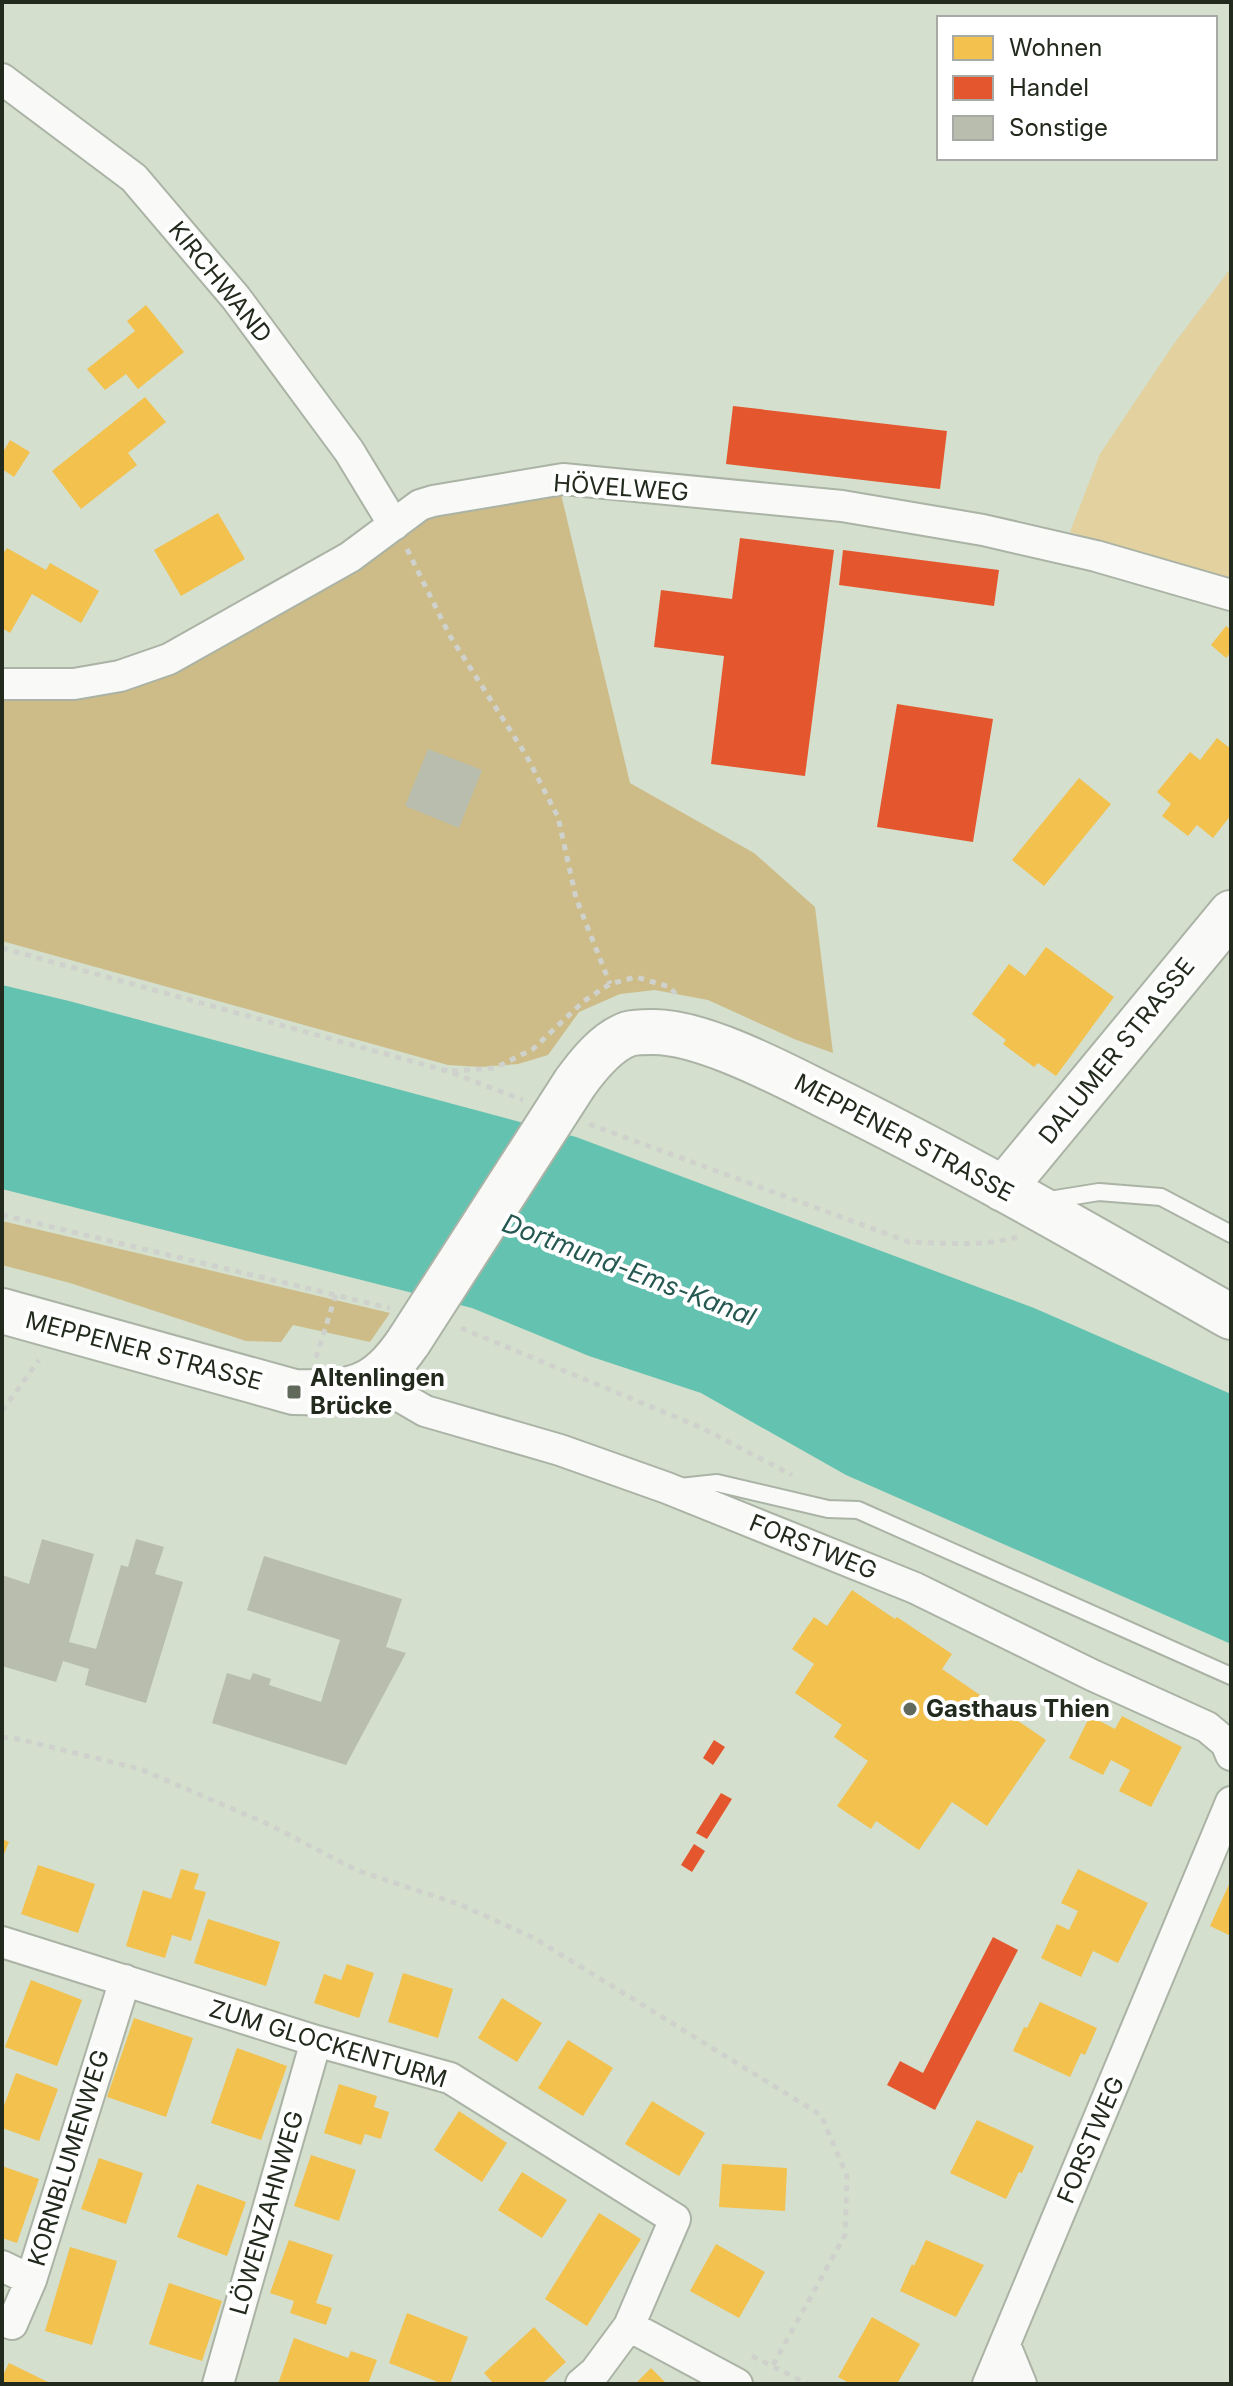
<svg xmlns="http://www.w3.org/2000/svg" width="1233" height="2386" viewBox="0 0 1233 2386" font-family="Inter,sans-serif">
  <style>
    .green { fill: #e3d29f }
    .forest { fill: #cdbc87 }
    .water { fill: #64c2b1 }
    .homes { fill: #f2c14e }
    .shops { fill: #e4572e }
    .building { fill: #b8bdae }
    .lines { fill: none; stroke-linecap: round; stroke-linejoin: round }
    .lane-casing { stroke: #aab3a5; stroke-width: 20 }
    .street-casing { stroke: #aab3a5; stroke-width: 34 }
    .secondary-casing { stroke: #aab3a5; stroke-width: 48 }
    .path { stroke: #cfd2cc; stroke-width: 5; stroke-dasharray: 6 6; stroke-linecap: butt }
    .lane { stroke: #f9faf8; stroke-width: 16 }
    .street { stroke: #f9faf8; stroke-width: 30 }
    .secondary { stroke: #f9faf8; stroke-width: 44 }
    .secondary-bridge-casing { stroke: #aab3a5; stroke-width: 48; stroke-linecap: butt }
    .secondary-bridge { stroke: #f9faf8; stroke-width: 44 }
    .poi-dot { fill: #60695b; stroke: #fff; stroke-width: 3 }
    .labels { text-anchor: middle; stroke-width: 8; stroke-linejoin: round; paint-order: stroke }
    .street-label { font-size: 24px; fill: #22291d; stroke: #fff }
    .poi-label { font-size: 24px; font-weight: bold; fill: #22291d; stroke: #fff; text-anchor: start }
    .water-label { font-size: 26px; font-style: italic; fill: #255851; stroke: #fff }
  </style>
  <rect width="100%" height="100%" fill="#d4dfcd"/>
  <path class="green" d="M1231 268V581L1070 532 1100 454 1173 345Z"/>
  <path class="forest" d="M560 490 630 783 754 853 815 907 833 1053 794 1039 708 1000 655 990 620 994 579 1012 548 1055 518 1064 480 1067 448 1065 2 941V686L120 683 423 510Z
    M2 1221 390 1313 370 1342 293 1325 281 1342 246 1341 70 1283 2 1265Z"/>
  <path class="water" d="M2 985 69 1001 576 1137 1034 1308 1231 1394V1644L846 1475 701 1393 589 1356 472 1308 2 1189Z"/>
  <path class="homes" d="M146 305 184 352 138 389 126 374 105 390 87 369 135 331 127 321Z
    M145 397 166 422 128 453 137 465 81 509 52 471Z
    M10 440 30 452 14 477 2 469V454Z
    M218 513 245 559 181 596 154 550Z
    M7 548 46 570 50 563 99 591 81 623 32 594 10 633 2 628V555Z
    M1226 626 1231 630V652L1226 658 1211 645Z
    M1217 738 1231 749V815L1213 838 1197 825 1188 836 1162 816 1171 804 1157 792 1190 752 1200 760Z
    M1079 778 1111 804 1044 886 1012 860Z
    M1046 947 1114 997 1056 1076 1038 1063 1034 1067 1003 1044 1006 1040 972 1014 1009 964 1025 976Z
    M852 1590 895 1619 897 1617 952 1654 942 1669 1046 1740 987 1826 952 1802 919 1850 876 1821 871 1829 837 1806 868 1761 834 1737 842 1725 795 1693 814 1664 792 1649 814 1617 827 1626Z
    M1090 1716 1115 1729 1122 1716 1182 1747 1151 1807 1119 1791 1130 1770 1111 1760 1103 1775 1069 1758Z
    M2 1839 9 1842 2 1859Z
    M38 1865 95 1884 78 1933 21 1914Z
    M181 1869 199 1874 194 1889 206 1892 191 1941 172 1935 165 1958 126 1946 143 1890 171 1899Z
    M1078 1869 1148 1903 1118 1963 1093 1951 1081 1977 1041 1958 1057 1924 1069 1930 1078 1911 1061 1903Z
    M1231 1880V1936L1210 1926Z
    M208 1919 280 1942 266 1986 194 1963Z
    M347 1964 374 1973 359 2018 314 2003 324 1974 341 1980Z
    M403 1973 453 1989 438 2038 388 2022Z
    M31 1980 82 2000 57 2066 5 2047Z
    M502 1998 542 2023 517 2062 478 2038Z
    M1040 2002 1097 2028 1085 2055 1081 2053 1070 2077 1013 2051 1024 2027 1027 2028Z
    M134 2018 193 2038 166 2117 107 2097Z
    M568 2040 613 2068 583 2116 538 2088Z
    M237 2048 287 2066 261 2140 211 2123Z
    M16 2073 58 2089 39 2141 2 2128V2111Z
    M339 2084 377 2096 374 2107 389 2112 381 2139 365 2134 361 2145 324 2133Z
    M652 2101 705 2133 679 2176 625 2144Z
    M459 2111 507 2143 482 2182 434 2150Z
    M977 2120 1034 2146 1022 2173 1019 2172 1006 2199 950 2173Z
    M311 2155 356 2170 339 2221 294 2206Z
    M99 2158 143 2173 126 2224 81 2209Z
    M722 2164 787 2168 785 2211 719 2207Z
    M2 2166 39 2179 17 2243 2 2238Z
    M522 2172 567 2200 542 2238 498 2210Z
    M197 2184 246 2202 227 2256 177 2237Z
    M599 2213 641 2239 587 2326 545 2299Z
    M289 2240 333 2255 316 2303 332 2308 326 2325 290 2313 294 2301 270 2293Z
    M926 2240 984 2265 956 2317 900 2291 912 2264 914 2266Z
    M716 2244 765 2272 739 2318 690 2291Z
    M70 2247 117 2261 92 2345 45 2331Z
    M169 2283 222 2301 202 2361 149 2344Z
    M407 2313 468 2337 450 2384H443L389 2363Z
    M872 2317 920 2344 897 2384H851L838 2377Z
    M534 2327 566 2362 542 2384H494L484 2373Z
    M294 2338 348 2358 351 2351 377 2360 368 2384H278Z
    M9 2363 52 2384H2V2377Z
    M651 2368 667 2384H635Z"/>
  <path class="shops" d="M733 406 947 431 940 489 726 464Z
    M740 538 834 550 805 776 711 764 724 656 654 647 661 590 732 599Z
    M843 550 999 570 994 606 839 585Z
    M897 704 993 719 973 842 877 827Z
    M714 1740 725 1747 713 1765 703 1758Z
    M721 1793 732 1799 707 1839 696 1833Z
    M694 1844 705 1851 692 1872 681 1865Z
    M993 1937 1018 1950 935 2110 887 2085 900 2061 923 2073Z"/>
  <path class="building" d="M428 749 482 770 459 828 405 806Z
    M42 1539 94 1554 69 1642 96 1649 121 1565 128 1567 136 1539 164 1547 155 1574 183 1582 146 1703 85 1685 89 1669 63 1661 56 1682 2 1666V1575L29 1584Z
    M264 1556 402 1599 386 1647 406 1653 346 1765 212 1723 227 1673 250 1680 253 1673 271 1679 269 1685 321 1702 340 1640 247 1610Z"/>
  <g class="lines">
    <defs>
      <path id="lane" d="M1043 1201 1099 1192 1161 1197 1231 1234
        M680 1487 717 1483 828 1509 858 1510 1231 1676"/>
      <path id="street" d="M2 79 134 178 236 298 349 451 394 525
        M2 684H74L120 676 169 659 350 557 420 505 433 501 563 479 842 506 983 530 1096 556 1231 595
        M379 1376 401 1397 425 1411 560 1450 667 1488 915 1588 1092 1675 1207 1727 1226 1743 1231 1755
        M2 1942 316 2041 450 2078 675 2219 629 2326 737 2384
        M2 2266 31 2280
        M2 2320 12 2324 31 2280 125 1980
        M1005 2345 1021 2384
        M218 2384 316 2041
        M581 2384 595 2372 629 2326
        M988 2384 1231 1802"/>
      <path id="secondary" d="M575 1083C588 1065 606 1042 628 1034 635 1032 645 1032 652 1032 700 1031 778 1072 822 1094 961 1162 1096 1240 1231 1317
        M1003 1189 1231 913
        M2 1311 294 1392C352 1393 375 1391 409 1341"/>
    </defs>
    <use href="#lane" class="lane-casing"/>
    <use href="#street" class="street-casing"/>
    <use href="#secondary" class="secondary-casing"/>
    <path class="path" d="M407 549 450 636 526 755 558 817 576 898 610 984
      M2 948 447 1071 523 1100
      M452 1071 495 1068 533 1049 584 1001 610 984 636 977 670 987 678 997
      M589 1124 909 1242C944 1243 983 1247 1017 1237
      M2 1215 390 1308
      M461 1328 700 1427 792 1475
      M316 1358 336 1294
      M2 1411 39 1360
      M2 1737 18 1739 140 1769 270 1825 356 1870 461 1905 534 1938 821 2115 847 2176 845 2235 773 2365
      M752 2356 808 2384"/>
    <use href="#lane" class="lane"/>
    <use href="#street" class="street"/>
    <use href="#secondary" class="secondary"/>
    <defs>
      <path id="secondary-bridge" d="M409 1341 575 1083"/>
    </defs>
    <use href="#secondary-bridge" class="secondary-bridge-casing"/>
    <use href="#secondary-bridge" class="secondary-bridge"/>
  </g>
  <g class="poi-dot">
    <rect x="286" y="1384" width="16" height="16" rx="4"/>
    <circle cx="910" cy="1709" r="8"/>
  </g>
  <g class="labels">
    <g class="street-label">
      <text transform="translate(220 282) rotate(51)" y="8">KIRCHWAND</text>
      <text transform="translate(621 488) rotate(4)" y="8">HÖVELWEG</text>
      <text transform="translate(1117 1051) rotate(-51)" y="8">DALUMER STRASSE</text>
      <text transform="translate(904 1138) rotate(28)" y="8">MEPPENER STRASSE</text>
      <text transform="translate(144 1351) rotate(15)" y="8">MEPPENER STRASSE</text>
      <text transform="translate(813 1547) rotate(22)" y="8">FORSTWEG</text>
      <text transform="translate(328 2044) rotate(17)" y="8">ZUM GLOCKENTURM</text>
      <text transform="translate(1091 2140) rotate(-67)" y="8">FORSTWEG</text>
      <text transform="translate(69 2158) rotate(-73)" y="8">KORNBLUMENWEG</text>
      <text transform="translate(267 2213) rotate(-74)" y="8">LÖWENZAHNWEG</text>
    </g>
    <g class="poi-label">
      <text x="310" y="1386">Altenlingen<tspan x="310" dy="28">Brücke</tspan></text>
      <text x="926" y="1717">Gasthaus Thien</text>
    </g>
    <g class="water-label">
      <text transform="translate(629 1270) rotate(21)" y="9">Dortmund-Ems-Kanal</text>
    </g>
  </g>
  <rect width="1233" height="2386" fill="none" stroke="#22291d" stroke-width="8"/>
  <rect x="937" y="16" width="280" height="144" fill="#ffffff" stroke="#a7a9a5" stroke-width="2"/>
  <rect x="953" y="36" width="40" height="24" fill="#f2c14e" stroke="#a7a9a5" stroke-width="2"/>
  <text x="1009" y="56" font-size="24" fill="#22291d">Wohnen</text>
  <rect x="953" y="76" width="40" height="24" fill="#e4572e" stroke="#a7a9a5" stroke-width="2"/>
  <text x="1009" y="96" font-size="24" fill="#22291d">Handel</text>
  <rect x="953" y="116" width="40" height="24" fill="#b8bdae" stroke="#a7a9a5" stroke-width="2"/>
  <text x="1009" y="136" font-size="24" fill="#22291d">Sonstige</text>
</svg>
